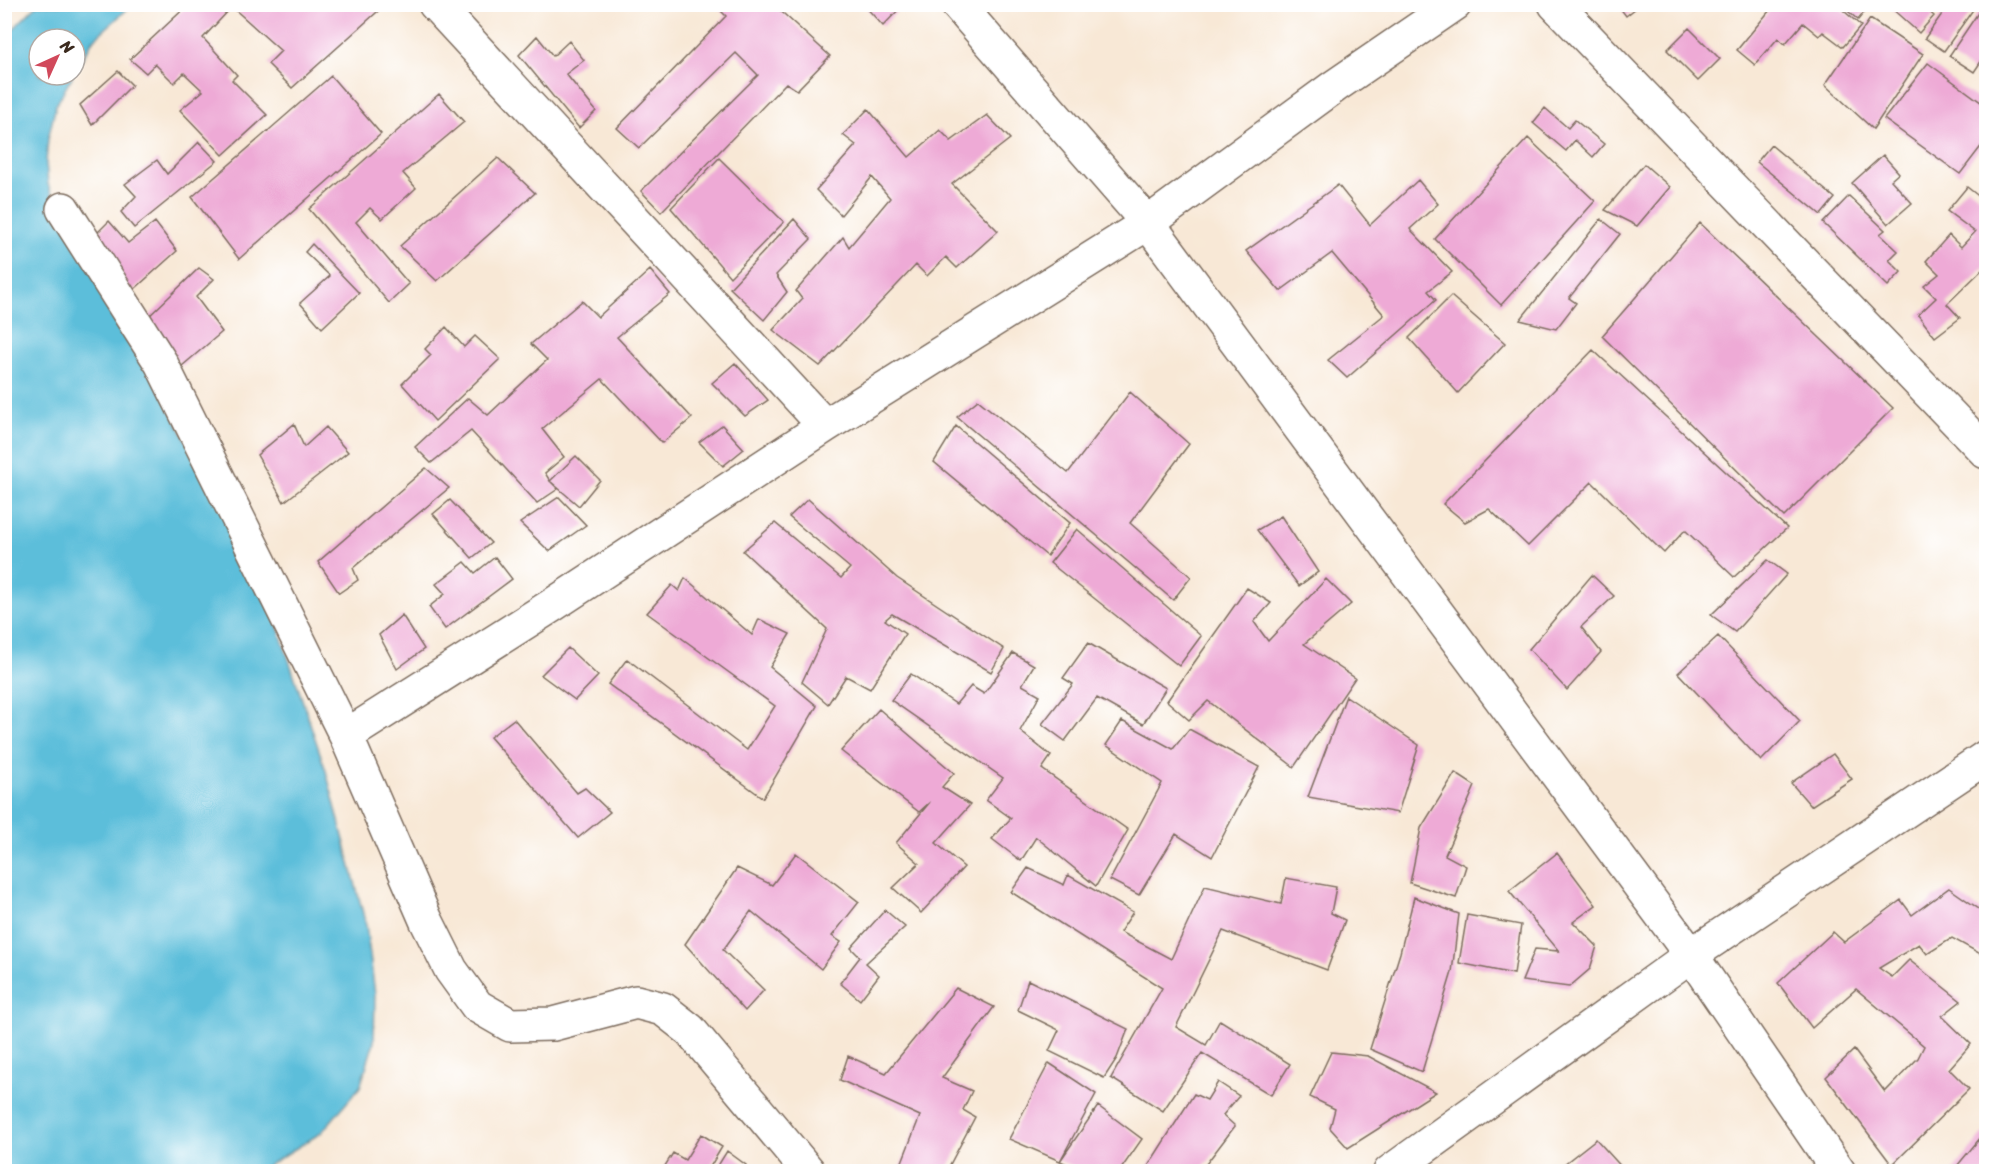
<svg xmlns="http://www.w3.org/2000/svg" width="1991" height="1176" viewBox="0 0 1991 1176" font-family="Sriracha,sans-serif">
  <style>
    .water { fill: #5cbeda; stroke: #4c747c; stroke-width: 1.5 }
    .building { fill: #eeaad6 }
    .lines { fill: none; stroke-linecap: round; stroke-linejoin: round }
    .street-casing { stroke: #7d6c5e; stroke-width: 36 }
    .street { stroke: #fff; stroke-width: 33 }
  </style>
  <rect width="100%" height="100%" fill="#fff"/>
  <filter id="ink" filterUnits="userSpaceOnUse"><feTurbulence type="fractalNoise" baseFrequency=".0167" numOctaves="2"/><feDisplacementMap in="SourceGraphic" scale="12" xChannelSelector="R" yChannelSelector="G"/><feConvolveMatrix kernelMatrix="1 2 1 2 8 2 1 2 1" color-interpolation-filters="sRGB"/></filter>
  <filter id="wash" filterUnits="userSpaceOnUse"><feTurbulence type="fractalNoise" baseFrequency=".008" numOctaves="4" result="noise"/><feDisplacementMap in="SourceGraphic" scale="24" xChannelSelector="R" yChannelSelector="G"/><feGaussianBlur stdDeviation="1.35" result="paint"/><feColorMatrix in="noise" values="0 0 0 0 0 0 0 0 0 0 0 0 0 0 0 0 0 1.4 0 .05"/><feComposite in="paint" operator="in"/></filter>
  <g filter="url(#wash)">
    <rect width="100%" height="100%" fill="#f8e8d6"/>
    <path class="water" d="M37 5H132L93 40 75 71V39H39V75H73L56 105 48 139 46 163 48 184 59 216 117 305 272 609 326 771 366 925 375 994 374 1042 360 1087 321 1133 259 1171 5 1172V37Z"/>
    <g id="blocks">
      <path class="building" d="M189 4 277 5 386 4 292 88 268 64 281 51 232 7 203 38 237 75 232 80 267 115 223 155 180 110 203 91 184 73 174 83 155 64 146 73 130 59Z
        M714 4H773L830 56 797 90 786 83 661 212 641 191 758 75 736 53 639 148 617 128 726 16Z
        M863 4H904L883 26Z
        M1617 4H1641L1626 16Z
        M1775 4H1836L1861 26 1843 47 1823 32 1819 36 1803 23 1785 44 1778 38 1755 65 1737 50Z
        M1840 4H1871L1858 20Z
        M1892 4H1921L1934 16 1919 33 1890 7Z
        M1925 4H1941L1937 9Z
        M1949 4H1977L1944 51 1925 38Z
        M1984 4H1986V54L1974 72 1949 56Z
        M1870 19 1923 54 1873 129 1825 85Z
        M1689 28 1720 59 1698 81 1667 50Z
        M537 36 553 56 569 41 584 60 566 74 596 111 579 128 519 55Z
        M1928 63 1986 106V140L1960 174 1884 119Z
        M118 71 132 85 92 125 80 105Z
        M331 76 381 134 239 259 192 197Z
        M439 94 464 122 403 173 416 188 382 219 370 208 356 222 409 284 389 303 309 209Z
        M1545 108 1568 128 1575 120 1604 144 1593 157 1575 140 1566 151 1533 123Z
        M868 109 909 157 940 130 951 141 987 115 1010 139 952 184 998 231 957 268 946 257 927 276 916 265 820 366 773 330 802 299 796 291 843 237 849 247 890 198 872 177 841 215 816 190 856 145 843 135Z
        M1528 138 1595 201 1501 305 1435 239Z
        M199 142 217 161 134 228 121 212 136 196 125 184 157 160 167 174Z
        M1771 145 1835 198 1821 215 1757 162Z
        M1883 155 1899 173 1891 180 1912 203 1888 224 1852 183Z
        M498 158 535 193 437 281 400 246Z
        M719 158 784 222 730 277 671 208Z
        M1644 164 1670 187 1637 226 1605 210Z
        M1418 180 1438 204 1410 229 1452 272 1428 291 1436 300 1347 378 1328 360 1384 315 1332 253 1280 291 1246 251 1338 185 1370 225Z
        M1967 187 1986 202V266L1947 304 1960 318 1935 337 1918 315 1936 298 1924 286 1939 274 1926 261 1949 235 1961 247 1975 232 1947 211Z
        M1849 196 1885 230 1880 234 1898 251 1889 260 1901 272 1888 286 1823 223Z
        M794 219 811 239 776 275 787 292 764 320 730 288Z
        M1601 219 1620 234 1569 298 1576 303 1556 329 1520 320Z
        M109 221 128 243 155 222 177 251 129 294 91 239Z
        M1700 223 1893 408 1784 517 1602 336Z
        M312 244 359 293 322 328 300 303 330 276 305 252Z
        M199 268 214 279 196 297 222 332 182 366 145 320Z
        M650 270 670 294 617 337 692 418 662 443 602 379 542 429 564 457 545 473 550 481 576 456 600 480 579 506 550 481 558 489 537 503 471 431 431 463 415 447 468 398 488 415 547 360 531 344 582 301 598 317Z
        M1451 296 1505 343 1458 393 1409 338Z
        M446 327 464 347 475 336 500 359 435 421 402 384 431 355 425 349Z
        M1593 350 1787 528 1734 577 1685 530 1664 553 1592 482 1528 546 1489 509 1465 522 1443 504Z
        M735 363 768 400 745 416 712 383Z
        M1986 377V390L1980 384Z
        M1130 392 1189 444 1130 523 1191 577 1173 600 957 417 978 400 1068 473Z
        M294 424 304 447 326 427 348 452 284 502 257 455Z
        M722 425 744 449 723 466 699 442Z
        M956 426 1070 523 1047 556 934 462Z
        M426 468 449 488 353 568 358 580 339 593 318 562Z
        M559 497 586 525 549 551 520 523Z
        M808 499 897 578 1004 649 991 672 892 614 885 620 905 634 870 689 846 676 828 704 802 682 827 629 743 551 775 523 841 578 850 568 789 517Z
        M450 500 491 543 472 558 433 514Z
        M1281 516 1318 572 1299 586 1257 530Z
        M1077 529 1201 636 1179 666 1050 563Z
        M495 557 512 579 445 629 429 607 445 594 436 584 465 562 475 573Z
        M1768 560 1787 574 1735 632 1711 615Z
        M1592 575 1614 596 1581 627 1601 652 1567 690 1529 649Z
        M685 578 752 635 759 619 790 634 770 667 817 706 763 798 608 684 627 659 747 750 775 706 647 613 672 585 679 591Z
        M1326 579 1351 604 1304 644 1355 678 1294 767 1208 701 1189 720 1167 701 1247 588 1271 603 1254 622 1268 641Z
        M402 615 424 649 397 669 379 635Z
        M1718 636 1800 721 1761 761 1678 673Z
        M1088 643 1166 688 1143 724 1097 698 1065 741 1042 724 1073 684 1063 678Z
        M568 648 598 676 575 700 541 675Z
        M1013 653 1034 665 1022 685 1040 695 1020 731 1051 756 1042 769 1128 830 1096 886 1036 837 1021 861 992 839 1011 818 986 800 1003 778 891 700 911 674 956 704 971 686 984 694Z
        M1346 696 1419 745 1398 813 1308 797Z
        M879 709 954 773 942 787 970 805 936 843 964 867 921 913 893 888 919 863 896 843 930 802 919 812 841 751Z
        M514 719 577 793 585 788 610 812 578 838 490 737Z
        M1122 721 1173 749 1189 729 1259 767 1212 857 1176 834 1139 895 1110 880 1162 783 1106 745Z
        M1833 754 1852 779 1811 806 1791 783Z
        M1455 773 1475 786 1445 855 1466 866 1456 898 1410 883 1421 828Z
        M796 853 859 902 832 936 841 942 821 969 751 911 723 950 764 990 745 1011 685 944 737 868 772 885Z
        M1557 853 1596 905 1573 922 1597 946 1590 969 1569 987 1522 981 1535 949 1559 951 1509 891Z
        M1028 868 1064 885 1068 875 1133 912 1120 932 1171 959 1205 886 1281 904 1286 878 1336 887 1331 913 1345 920 1327 970 1223 931 1176 1027 1206 1045 1220 1020 1290 1064 1271 1095 1202 1053 1163 1111 1111 1078 1162 988 1011 892Z
        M1949 888 1986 914V957L1952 938 1927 954 1919 944 1879 968 1892 977 1909 960 1961 1001 1942 1016 1971 1044 1949 1069 1969 1089 1892 1165 1826 1077 1854 1050 1885 1092 1918 1058 1924 1046 1856 989 1812 1028 1778 983 1833 932 1844 942 1901 900 1912 915Z
        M1414 897 1459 914 1452 972 1422 1072 1370 1049 1400 953Z
        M885 910 905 927 866 963 879 975 860 1000 840 983 860 957 851 948Z
        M1467 915 1521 925 1514 974 1459 963Z
        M1028 980 1128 1029 1117 1058 1104 1078 1049 1051 1059 1030 1018 1010Z
        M956 988 994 1007 942 1078 972 1091 963 1110 975 1117 946 1172H898L920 1116 840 1080 848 1056 886 1073Z
        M1331 1052 1368 1056 1436 1092 1348 1148 1330 1128 1335 1109 1310 1097Z
        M1049 1063 1096 1094 1060 1161 1098 1106 1142 1139 1119 1172H1086L1060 1161 1009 1139Z
        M1218 1082 1239 1096 1223 1115 1235 1126 1200 1172H1157L1148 1166 1194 1094 1207 1100Z
        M1986 1131V1172H1952Z
        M701 1134 722 1147 707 1172H667L663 1169 673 1153 685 1160Z
        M1596 1139 1626 1172H1554Z
        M727 1151 746 1165 742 1172H714Z"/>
    </g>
  </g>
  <g filter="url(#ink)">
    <use href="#blocks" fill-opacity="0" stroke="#7d6c5e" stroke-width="1.5"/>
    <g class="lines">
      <defs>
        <path id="street" d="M435 4 825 426
          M957 4 1148 223 1691 955 1839 1172
          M1555 4 1986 452
          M63 209 161 363 346 736 426 920 451 970 477 1006 510 1025 553 1024 636 1002 663 1009 690 1030 809 1172
          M346 736 551 606 825 426 1148 223 1335 86 1455 4
          M1390 1172 1691 955 1986 757"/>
      </defs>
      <use href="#street" class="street-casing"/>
      <use href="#street" class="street"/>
    </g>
  </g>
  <rect width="1991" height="1176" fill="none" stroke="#fff" stroke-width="24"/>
  <g transform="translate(57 57) rotate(45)"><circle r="28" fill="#ffffff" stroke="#b1aaa5" stroke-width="1.5"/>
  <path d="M0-4.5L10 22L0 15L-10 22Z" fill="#d1495b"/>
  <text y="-9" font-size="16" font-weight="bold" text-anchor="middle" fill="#3b2a1e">N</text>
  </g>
</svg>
